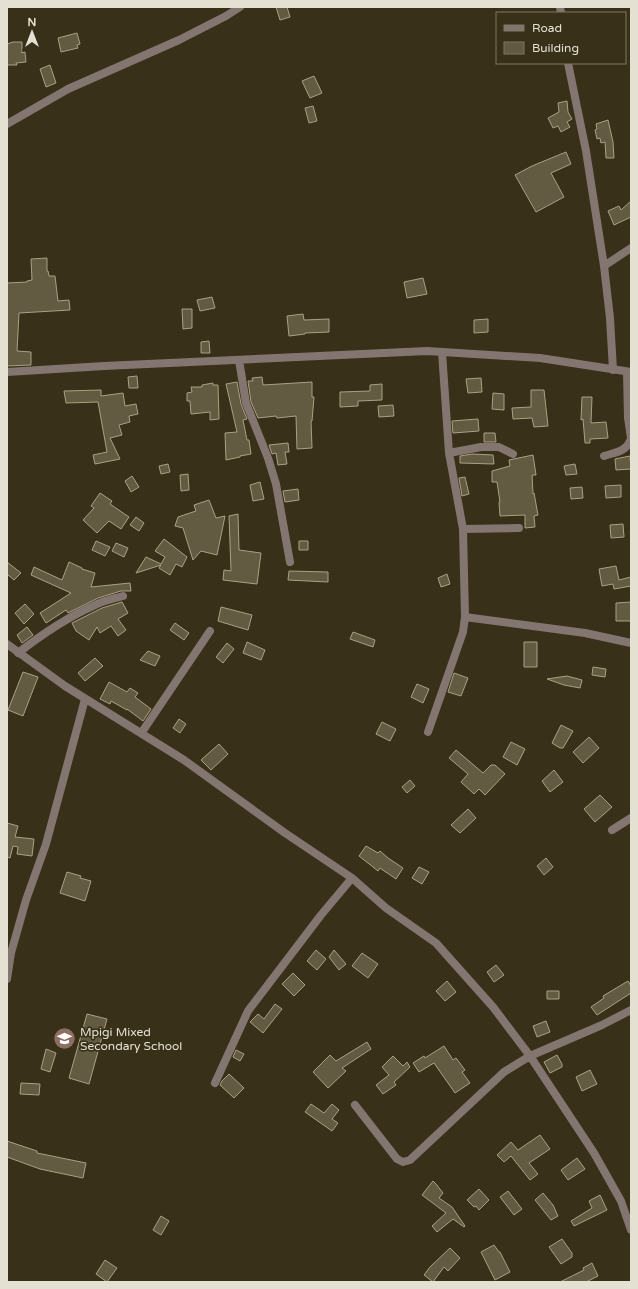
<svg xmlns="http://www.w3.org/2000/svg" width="638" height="1289" viewBox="0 0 638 1289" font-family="'Varela Round',sans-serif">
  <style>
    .building { fill: #635b41; stroke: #aaa185 }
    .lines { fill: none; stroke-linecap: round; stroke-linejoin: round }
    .street { stroke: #837671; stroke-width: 8 }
    .labels { text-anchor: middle; stroke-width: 3.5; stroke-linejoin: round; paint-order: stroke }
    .poi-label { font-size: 12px; fill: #e5e1d2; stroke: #383018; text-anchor: start }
  </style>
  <rect width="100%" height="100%" fill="#383018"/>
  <path class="building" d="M276 7H287L290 17 280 20Z
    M77 33 80 44 77 45 78 48 61 52 58 38Z
    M13 42H22V53L25 52 26 62 16 63 17 65H7V44Z
    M50 65 56 83 46 87 40 69Z
    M314 76 322 93 310 98 302 81Z
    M567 101 568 112 572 119 567 122 570 127 561 132 558 126 553 128 548 118 559 112 558 103Z
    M313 106 317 121 309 123 305 108Z
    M608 120 613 142 614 158H606L605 142 601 143 600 138 597 139 595 130 597 129 596 124Z
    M566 152 571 164 551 173 564 197 536 212 515 175 532 166Z
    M631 201V217L614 225 608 211 619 206 621 210Z
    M47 258V271H48L49 276H55L58 301 69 300 70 310 19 313 17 351 31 352V365L7 366V283L27 282V281L32 280 31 259Z
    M423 278 427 294 407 298 404 282Z
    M212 297 215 308 200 311 197 300Z
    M182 309H192V328L183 329Z
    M303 314 304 320 329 319V332L305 333V334L289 336 287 316Z
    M488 319V332L474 333V320Z
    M209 341 210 353H201V342Z
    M137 376 138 388H129L128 377Z
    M262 377 263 385 312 382V397H314L312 421H311L312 448 297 449 296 416 277 418 276 416 258 418 251 402 248 381H253L252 378Z
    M481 378 482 392 468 393 466 379Z
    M237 382 241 404 247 419 243 420 247 440H249L251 454 240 456V457L226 460 225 433 237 432 226 384Z
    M213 383V385H218L219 419 210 420V412L191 414 190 401H187V393L192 392 191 387H202V385Z
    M382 384V400L358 401V406L340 407V392L370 391V385Z
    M101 390V396L123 393 125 406 136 404 138 414 129 416 130 422 119 425 122 435 110 438 120 459 95 464 93 455 107 452 98 402 66 403 64 391Z
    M531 390H544L548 426 534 427 532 418 513 419 512 408 531 407Z
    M493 393 504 394V410L492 409Z
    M582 397H592L591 423 606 422 608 438 590 439V443H585L583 419 581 420Z
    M393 405 394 416 379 417 378 406Z
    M478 419 479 431 453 433 452 421Z
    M484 433H495L496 442H484Z
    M288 443 289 452H285L287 464 278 465 276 453 272 454 269 445Z
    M472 454 493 455 494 464 460 463V456Z
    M533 455 536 475H532L533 494 534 493 538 515 534 516 535 527 525 528V515L500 516 499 502H500L497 482H492V471L510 466 509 460Z
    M630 456 631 469 616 470 615 459Z
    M168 464 170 472 161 474 159 466Z
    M575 464 577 474 566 475 564 466Z
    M188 474 189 490 181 491 180 475Z
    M132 476 139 487 131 492 125 481Z
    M465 477 469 494 462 496 459 478Z
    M260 482 264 499 253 501 250 485Z
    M621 485V497L606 498 605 486Z
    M582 487 583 498 571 499 570 488Z
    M298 489 299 500 285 502 283 491Z
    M100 493 112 501 110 504 129 517 121 529 109 521 97 533 83 520 94 508 91 506Z
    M209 500 216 518 225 516 217 555 201 551 193 560 183 528 175 526 178 517 196 511 194 505Z
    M238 514 239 550 261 553 257 584 223 580 224 570 231 571 229 516Z
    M136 517 144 523 139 531 130 525Z
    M623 524 624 537 611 538 610 525Z
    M164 539 187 557 182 567 176 564 170 575 159 568 161 565 136 573 146 557 161 564 165 557 155 551Z
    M96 541 110 547 105 556 92 550Z
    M299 541H308V550H299Z
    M116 543 128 548 124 557 112 551Z
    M7 562 21 573 14 580 7 574Z
    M69 562 82 568V569L95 573 91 587 130 583 131 591H121L98 598 68 613 66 610 46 623 40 613 71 593 31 575 34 567 62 580Z
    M616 566 619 580 631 577V586L614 589 613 584 602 586 599 569Z
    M289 571 328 572V582L288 580Z
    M447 574 450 584 441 587 438 578Z
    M122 602 128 613 118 619 126 630 118 636 111 626 100 633 97 627 89 640 76 631 72 623 102 608Z
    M631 602V621H616V603Z
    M25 604 34 614 24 624 15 613Z
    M221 607 252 615 248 630 218 621Z
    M175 623 189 633 184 640 170 630Z
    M27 627 33 635 22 643 17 635Z
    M353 632 375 640 373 647 350 639Z
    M247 642 265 650 261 660 243 653Z
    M524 642H537V667H524Z
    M227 643 234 649 223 663 216 657Z
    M148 651 160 656 155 666 140 660Z
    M95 658 103 666 85 681 78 673Z
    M593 667 606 669 605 677 592 675Z
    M23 672 38 677 23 716 8 710Z
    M454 673 468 678 461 696 448 692Z
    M567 676 582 680 580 688 564 685 547 679Z
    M109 682 127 692 130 688 138 693 135 697 151 709 143 721 127 709V710L111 701 110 704 100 699Z
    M417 684 429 689 423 703 411 697Z
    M179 719 186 724 180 733 173 728Z
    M382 722 396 729 390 741 376 734Z
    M561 725 573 731 563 748H560L552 743Z
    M589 737 599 748 583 763 573 752Z
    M511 742 525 749 517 765 503 757Z
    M219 744 228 754 211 770 201 760Z
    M456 750 483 773 491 765H495L505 774 485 795 479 789 474 794 461 782 468 774 449 758Z
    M554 770 563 782 550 792 542 781Z
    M410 780 415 786 407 793 402 787Z
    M600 795 612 807 595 822 584 809Z
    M468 809 476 818 460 833 451 825Z
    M7 823 18 826 15 837 34 839 32 856 17 854 18 847 13 846 10 858 7 857Z
    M366 846 378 853 380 851 388 858 403 868 396 879 380 868 378 871 359 856Z
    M546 858 553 867 544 875 537 866Z
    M419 867 429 872 422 884 412 878Z
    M67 872 81 876 80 878 91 881 85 901 60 893Z
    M316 950 326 959 317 970 307 961Z
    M334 950 346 964 339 970 329 957Z
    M362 953 378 964 368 978 352 966Z
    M496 965 504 975 494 982 487 972Z
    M293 973 305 985 294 996 282 984Z
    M447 981 456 992 445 1001 436 991Z
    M628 981 631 986V993L597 1015 591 1007 604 998 603 996Z
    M547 991H559V999H547Z
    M275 1004 282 1009 263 1033 250 1022 258 1014 264 1019Z
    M87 1014 107 1019 89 1084 69 1078Z
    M546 1021 550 1032 537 1037 533 1026Z
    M367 1042 371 1049 342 1068 346 1071 328 1088 313 1072 330 1055 336 1061Z
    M444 1046 453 1060 456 1058 465 1070 462 1072 470 1083 455 1093 434 1063 419 1072 413 1063 424 1056 425 1058Z
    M46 1049 56 1053 50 1072 41 1069Z
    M236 1050 244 1054 240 1061 233 1057Z
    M557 1055 562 1064V1067L550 1073 544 1062Z
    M393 1056 403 1066 407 1062 410 1067 394 1082 396 1085 383 1094 376 1085 389 1075 382 1067Z
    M590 1070 597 1084 582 1091 576 1077Z
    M229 1074 244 1088 234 1098 220 1085 222 1081Z
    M21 1083 40 1084 39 1095 20 1094Z
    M311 1104 324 1113 332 1104 339 1110 332 1119 338 1123 332 1131 305 1112Z
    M540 1135 550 1149 529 1163 538 1174 530 1180 511 1156 504 1162 497 1155 511 1142 518 1150Z
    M7 1141 37 1151V1153L86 1163 83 1178 40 1169 7 1157Z
    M577 1158 585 1169 568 1180 561 1170Z
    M433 1181 436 1184 443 1193 439 1198 452 1207 465 1226 464 1227 453 1219 437 1232 432 1226 446 1213 422 1195Z
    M479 1189 489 1200 479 1210 476 1206 474 1207 467 1200Z
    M508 1191 522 1209 514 1215 500 1197Z
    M543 1193 553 1205 558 1216 551 1220 535 1200Z
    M600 1195 607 1210 574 1226 571 1221 592 1208 589 1201Z
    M161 1216 169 1221 161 1235 153 1230Z
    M562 1239 572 1253V1257L561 1264 549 1247Z
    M494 1245 499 1252H500L510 1272 495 1280 481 1252Z
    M450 1248 460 1258 448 1271 444 1267 433 1282 424 1275 430 1267Z
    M105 1260 117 1268 107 1282 96 1274Z
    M592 1263 598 1276 586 1282H560L584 1270 583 1268Z"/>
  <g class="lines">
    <path class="street" d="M560 7 561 13
      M568 63 586 151 604 266 610 318 613 370
      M7 124 68 89 179 40 226 16 240 7
      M604 266 631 248
      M239 360 246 403 268 458 276 484 290 562
      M7 372 104 366 427 351 540 358 631 372
      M627 372 628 418 631 438
      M449 453 481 447H499L513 454
      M604 456C616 452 626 452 631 439
      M463 529 519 528
      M465 617 585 633 631 643
      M7 644 65 686 184 760 285 833 352 878 386 908 436 943 493 1007 530 1056 594 1153 621 1201 631 1230
      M18 653C41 635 66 618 93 606 102 601 113 599 123 596
      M142 732 210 631
      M428 732 463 632 465 617 463 529 449 453 442 352
      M612 830 631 818
      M7 979 11 953 26 900 46 844 85 699
      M215 1083 248 1011 321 915 352 878
      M355 1105 397 1159 403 1162 410 1160 504 1072 530 1056 602 1025 631 1010"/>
  </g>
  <defs>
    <symbol id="school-disc" viewBox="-11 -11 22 22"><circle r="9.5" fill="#8d6e63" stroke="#383018"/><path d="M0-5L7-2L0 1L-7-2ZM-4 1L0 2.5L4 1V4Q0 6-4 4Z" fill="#fff"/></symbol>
  </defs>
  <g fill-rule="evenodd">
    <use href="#school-disc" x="52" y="1026" width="25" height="25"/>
  </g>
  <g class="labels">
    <g class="poi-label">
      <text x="80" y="1036">Mpigi Mixed<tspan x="80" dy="14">Secondary School</tspan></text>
    </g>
  </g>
  <rect width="638" height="1289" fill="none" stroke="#e5e1d2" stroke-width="16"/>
  <rect x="496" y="12" width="130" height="52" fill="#383018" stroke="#7d7762"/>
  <rect x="504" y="25" width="20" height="6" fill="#837671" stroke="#7d7762"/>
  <text x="532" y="32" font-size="12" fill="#e5e1d2">Road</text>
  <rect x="504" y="42" width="20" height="12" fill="#635b41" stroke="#7d7762"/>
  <text x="532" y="52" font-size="12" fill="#e5e1d2">Building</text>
  <g transform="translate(32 32)" stroke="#383018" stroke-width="3" paint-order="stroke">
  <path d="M0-3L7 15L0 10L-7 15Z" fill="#e5e1d2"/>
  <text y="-6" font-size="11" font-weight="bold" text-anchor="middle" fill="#e5e1d2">N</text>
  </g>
</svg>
